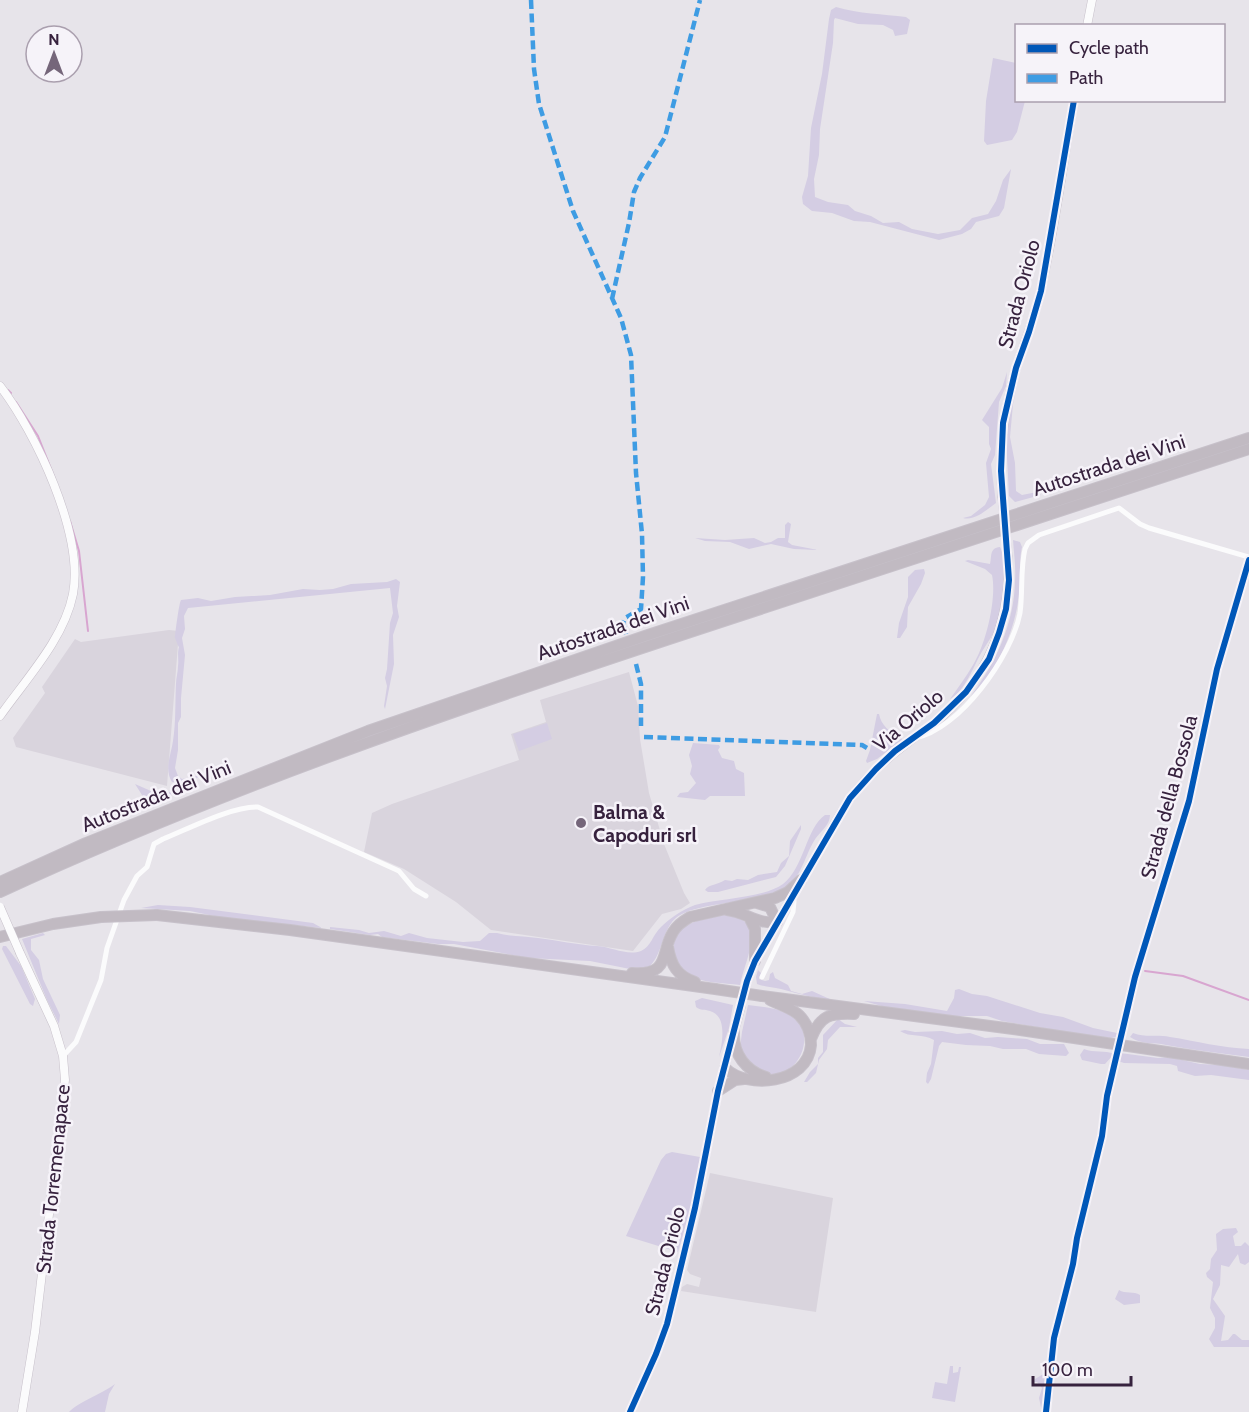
<svg xmlns="http://www.w3.org/2000/svg" width="1249" height="1412" viewBox="0 0 1249 1412" font-family="Cabin,sans-serif">
  <style>
    .built { fill: #d9d4dd }
    .green { fill: #d4cde3 }
    .lines { fill: none; stroke-linecap: round; stroke-linejoin: round }
    .stream { stroke: #d8a5d0; stroke-width: 2 }
    .secondary-casing { stroke: #c7c0ca; stroke-width: 9 }
    .highway-casing { stroke: #c7c1ca; stroke-width: 12 }
    .street { stroke: #fbfbfc; stroke-width: 5 }
    .secondary { stroke: #fbfbfc; stroke-width: 8 }
    .highway { stroke: #c1bac2; stroke-width: 10 }
    .secondary-bridge-casing { stroke: #c7c0ca; stroke-width: 9; stroke-linecap: butt }
    .highway-bridge-casing { stroke: #c7c1ca; stroke-width: 12; stroke-linecap: butt }
    .secondary-bridge { stroke: #fbfbfc; stroke-width: 8 }
    .highway-bridge { stroke: #c1bac2; stroke-width: 10 }
    .quiet { stroke: #3e9ce3; stroke-width: 4.5; stroke-dasharray: 9 4.5; stroke-linecap: butt }
    .cycleway-casing { stroke: #f6f3f9; stroke-width: 10 }
    .cycleway { stroke: #0057b8; stroke-width: 6 }
    .poi-dot { fill: #75667a; stroke: #f6f3f9; stroke-width: 2 }
    .labels { text-anchor: middle; stroke-width: 5; stroke-linejoin: round; paint-order: stroke }
    .street-label { font-size: 20px; fill: #37223e; stroke: #f6f3f9 }
    .poi-label { font-size: 20px; font-weight: bold; fill: #37223e; stroke: #f6f3f9; text-anchor: start }
  </style>
  <rect width="100%" height="100%" fill="#e7e4ea"/>
  <path class="built" d="M169 630 179 631 167 786 16 747 13 738 45 693 42 687 75 639 81 642Z
    M629 672 638 706 640 739 649 793 664 844 684 893 690 903 681 909 662 914 633 951 491 930 456 902 404 869 364 852 372 813 392 804 519 760 511 734 546 722 540 700Z
    M710 1173 833 1198 816 1312 681 1291 682 1287 687 1284 699 1287 701 1278 690 1274 687 1270Z"/>
  <path class="green" d="M836 7C859 14 883 14 906 17L910 20 907 34 895 36 893 30 883 25 858 24 835 18 834 20 833 43 820 129 819 155 814 179 815 197 828 202 848 205 855 211 871 216 883 223 899 222 912 229 938 234 960 230 972 218 988 214 996 201 1003 180 1011 169 1013 158 1004 208 999 216 976 222 971 229 962 234 939 240 870 222 854 221 832 213 812 211 803 204 802 197 808 176 811 128 822 74 829 19 831 10Z
    M993 58 1016 63V100L1025 101 1017 132 1012 140 987 145 984 141 986 101Z
    M1021 366 1013 404 1010 437 1015 463 1016 491 1022 495 1037 492 1041 495 1015 502 1009 496 1006 438 1015 386Z
    M1007 372 1006 386 999 402 995 455 991 464 996 503C986 510 975 521 963 518L971 516 985 505 989 497 986 463 991 449 989 444V427L982 420 1002 388Z
    M788 522 791 524 788 542 792 545 818 550 794 549 771 544 749 549 730 542 705 541 695 538 725 540 754 538 765 543 771 542 778 538H785V525Z
    M1013 540 1020 542 1022 547C1019 559 1021 572 1020 584 1018 623 1000 669 971 696 996 662 1014 624 1015 581 1016 568 1014 554 1013 540Z
    M1000 547C1009 563 1001 612 995 630 992 637 987 643 983 650 973 666 967 689 950 699 957 689 966 677 973 665 986 644 997 598 992 575L985 569 965 561 968 560 990 564C992 557 989 548 1000 547Z
    M924 569 925 573 921 584 908 607 907 627 900 638H897L899 623 908 597V577L915 570Z
    M396 579 400 582 397 606 399 617 393 635 394 664 385 709 384 706 387 686 385 678 387 669 390 623 393 613 390 588 188 608 184 616 185 629 182 638 185 655 181 698V717L178 723V750L175 768 178 776 182 779 206 774 184 783 172 782C164 769 171 755 173 741 176 722 175 704 176 684 176 678 178 672 178 666 179 659 177 654 179 647 178 646 176 640 175 638 175 634 179 603 181 600L198 598 211 601 235 597 270 595 303 589 320 590 333 589 351 584 387 582Z
    M877 714H879C881 725 890 733 901 737L902 740 877 759 867 763 866 761 870 750Z
    M547 723 552 739 519 751 513 734Z
    M693 743 719 745 720 747 718 750 722 758 734 761 736 769 744 773 745 796H710L705 800 677 797 680 793 688 792 696 783 690 774 692 766 689 755Z
    M135 784 151 791 170 792 173 794 158 797 151 806H146L142 802V795Z
    M825 815H830C830 826 819 832 814 841 806 854 801 876 789 885 766 904 710 900 682 914 661 924 665 952 649 967L635 970 590 961 528 958 454 944H438L382 937 378 934 370 935 330 929V927L359 930 369 933 384 931 401 936 409 933 427 938 463 942 480 941 489 933H497C511 937 525 936 538 938 557 940 577 945 597 946 612 947 627 956 641 951 651 947 653 934 661 927 670 918 682 910 695 905 719 898 764 898 783 884 804 868 806 828 825 815Z
    M801 825V829L785 866 776 877 718 892H708L705 890C709 884 718 885 725 880L732 881 737 879 748 880 758 875 777 872 781 863 789 856 790 841Z
    M158 905 190 907 313 923 322 928 224 918 190 911 141 908Z
    M726 914C769 921 745 958 740 985 724 983 704 983 689 976 681 972 675 963 674 954 670 922 703 919 726 914Z
    M43 933 45 935 31 939V950L39 960 43 979 60 1015 59 1024 47 1000 22 939Z
    M3 946H6L21 966 35 999 33 1006 30 1004 2 949Z
    M758 970 761 973 759 979 765 981 769 980 770 974 773 972 775 978 788 985 791 991 802 994 812 991 834 1001C816 998 798 994 781 989 772 987 765 987 757 984L756 977Z
    M959 989 972 994 987 996 1040 1013 1063 1017 1093 1028 1117 1033 1118 1037 1110 1038 1060 1031 1002 1021 987 1016H952L885 1007 864 1001 905 1004 947 1011 954 998 955 990Z
    M702 998 733 1005 729 1028 719 1057C722 1044 728 1016 710 1011 704 1009 701 1011 696 1007L695 1001Z
    M748 1005C763 1007 779 1008 792 1016 816 1031 802 1074 773 1074 766 1075 758 1070 751 1067L740 1048 742 1032Z
    M838 1019 845 1024 857 1027H840L828 1040 827 1049 819 1060 816 1073 807 1082H804L810 1072 818 1064V1058L823 1052V1035Z
    M905 1030 915 1032 942 1031 957 1034 970 1033 985 1038 998 1037 1027 1039 1040 1044H1064L1069 1053 1066 1056 1039 1054 1026 1049H1003L990 1046 966 1045 942 1042 939 1046 931 1079 928 1084 926 1082 927 1073 931 1064 934 1040C923 1033 910 1038 900 1031Z
    M1133 1033C1145 1038 1157 1034 1170 1037 1196 1041 1222 1048 1249 1049V1057C1221 1053 1193 1050 1166 1045 1153 1042 1142 1045 1130 1037Z
    M1084 1049C1094 1053 1105 1050 1114 1054L1105 1064H1101L1082 1060 1080 1055Z
    M1120 1053 1158 1058 1169 1057 1200 1064 1221 1065 1249 1070V1080L1211 1075 1195 1076 1178 1071 1177 1066 1170 1064 1124 1063 1118 1061Z
    M672 1152 700 1157 691 1207 678 1252 626 1236 661 1160 666 1154Z
    M1236 1228 1238 1232 1233 1236 1235 1246H1241L1245 1242 1249 1246V1262L1245 1265 1240 1263 1238 1254 1229 1267 1221 1265 1220 1285 1213 1299 1225 1316 1221 1341 1228 1340 1233 1334H1235L1242 1340H1249V1347H1214L1209 1339 1215 1328V1318L1210 1308 1213 1282 1207 1277 1206 1273 1210 1269 1211 1259 1217 1250 1216 1234 1223 1229Z
    M1119 1290C1125 1294 1134 1291 1140 1295V1303L1124 1305 1115 1299Z
    M950 1366H953V1373L958 1372 959 1367H961L955 1402 932 1398 935 1382 947 1384Z
    M1045 1373 1051 1376C1055 1389 1054 1402 1045 1412H1042L1039 1398 1042 1388 1037 1382H1034L1035 1379Z
    M115 1384 109 1394 105 1412H69C77 1403 103 1393 115 1384Z"/>
  <g class="lines">
    <path class="stream" d="M8 390 11 393
      M16 402 38 436 55 479
      M70 521 79 551 88 631
      M1145 971 1183 976 1249 1000"/>
    <defs>
      <path id="secondary" d="M1087 26 1092 0
        M0 386C36 433 84 534 73 594 64 639 26 679 0 716
        M1002 496C999 452 1003 411 1016 369 1024 342 1035 317 1041 290 1055 228 1063 164 1074 100
        M20 953 54 1026 63 1056 65 1080 35 1332 22 1412
        M747 981 755 961C776 924 797 887 819 851 830 833 839 813 852 796 875 766 903 746 933 724 986 683 1011 623 1008 557
        M630 1412 656 1354 667 1324 695 1208 718 1091 741 1007"/>
      <path id="highway" d="M0 882 86 843 368 731 645 636 1249 438
        M0 892C236 783 483 700 730 619 903 563 1076 506 1249 449
        M727 910C745 912 759 925 777 922L770 907 757 903
        M157 915 290 930 715 989
        M749 917 755 929V961
        M0 937 53 924 101 917
        M668 947C671 965 677 976 695 982
        M632 973C671 976 660 953 673 932 677 925 683 921 690 917L775 898 788 892 801 880
        M762 996 1013 1029 1249 1064
        M734 1033C733 1054 746 1071 766 1077
        M811 1039C820 1015 830 1013 854 1014
        M725 1068C747 1090 808 1084 811 1045 811 1034 807 1023 799 1015 791 1008 780 1005 770 1000
        M718 1091 735 1080 744 1079"/>
    </defs>
    <use href="#secondary" class="secondary-casing"/>
    <use href="#highway" class="highway-casing"/>
    <path class="street" d="M915 738C959 730 1012 656 1020 613 1023 592 1020 570 1025 549L1028 543 1039 535 1119 508 1140 524 1149 528 1249 557
      M762 977 793 912 794 901 792 896
      M1120 1042 1135 977 1189 801 1217 669 1249 560
      M63 1056 76 1042 101 980 107 948 124 900 137 876 147 867 154 844 163 839C188 829 232 806 258 807L399 871 414 889 426 896
      M1046 1412 1054 1338 1073 1264 1077 1238 1102 1136 1107 1096 1117 1053"/>
    <use href="#secondary" class="secondary"/>
    <use href="#highway" class="highway"/>
    <defs>
      <path id="secondary-bridge" d="M1002 496 1008 557
        M0 907 20 953"/>
      <path id="highway-bridge" d="M101 917 157 915
        M715 989 762 996"/>
    </defs>
    <use href="#secondary-bridge" class="secondary-bridge-casing"/>
    <use href="#highway-bridge" class="highway-bridge-casing"/>
    <use href="#secondary-bridge" class="secondary-bridge"/>
    <use href="#highway-bridge" class="highway-bridge"/>
    <path class="quiet" d="M531 0 534 69 539 104 573 211 621 318 631 355 636 473 642 534 643 577 641 609 625 618 623 623 626 634
      M612 299 629 223 634 192 640 178 665 137 700 0
      M636 664 641 684V726
      M644 737 862 745 867 748"/>
    <defs>
      <path id="cycleway" d="M630 1412 656 1354 667 1324 695 1208 718 1091 747 981 755 961 850 798 876 769 895 751 934 723 966 692 989 659 999 633 1006 609 1009 580 1001 471 1003 423 1016 368 1029 332 1041 291 1074 100
        M1046 1412 1054 1338 1073 1264 1077 1238 1102 1136 1107 1096 1135 977 1189 801 1217 669 1249 560"/>
    </defs>
    <use href="#cycleway" class="cycleway-casing"/>
    <use href="#cycleway" class="cycleway"/>
  </g>
  <circle class="poi-dot" cx="581" cy="823" r="6"/>
  <g class="labels">
    <g class="street-label">
      <text transform="translate(1019 294) rotate(-75)" y="7">Strada Oriolo</text>
      <text transform="translate(1109 465) rotate(-18)" y="7">Autostrada dei Vini</text>
      <text transform="translate(613 628) rotate(-19)" y="7">Autostrada dei Vini</text>
      <text transform="translate(908 720) rotate(-40)" y="7">Via Oriolo</text>
      <text transform="translate(156 796) rotate(-22)" y="7">Autostrada dei Vini</text>
      <text transform="translate(1169 797) rotate(-75)" y="7">Strada della Bossola</text>
      <text transform="translate(53 1179) rotate(-84)" y="7">Strada Torremenapace</text>
      <text transform="translate(665 1261) rotate(-76)" y="7">Strada Oriolo</text>
    </g>
    <g class="poi-label">
      <text x="593" y="819">Balma &amp;<tspan x="593" dy="23">Capoduri srl</tspan></text>
    </g>
  </g>
  <rect x="1015" y="24" width="210" height="78" fill="#f6f3f9" stroke="#aa9fae" stroke-width="1.5"/>
  <rect x="1027" y="44" width="30" height="9" fill="#0057b8" stroke="#aa9fae" stroke-width="1.5"/>
  <text x="1069" y="54" font-size="18" fill="#37223e">Cycle path</text>
  <rect x="1027" y="74" width="30" height="9" fill="#3e9ce3" stroke="#aa9fae" stroke-width="1.5"/>
  <text x="1069" y="84" font-size="18" fill="#37223e">Path</text>
  <g transform="translate(54 54)"><circle r="28" fill="#f6f3f9" stroke="#aa9fae" stroke-width="1.5"/>
  <path d="M0-4.5L10 22L0 15L-10 22Z" fill="#75667a"/>
  <text y="-9" font-size="16" font-weight="bold" text-anchor="middle" fill="#37223e">N</text>
  </g>
  <path d="M1033 1376v9h98v-9" fill="none" stroke="#37223e" stroke-width="3"/>
  <text x="1042" y="1376" font-size="18" fill="#37223e" stroke="#f6f3f9" stroke-width="4.5" paint-order="stroke">100 m</text>
</svg>
